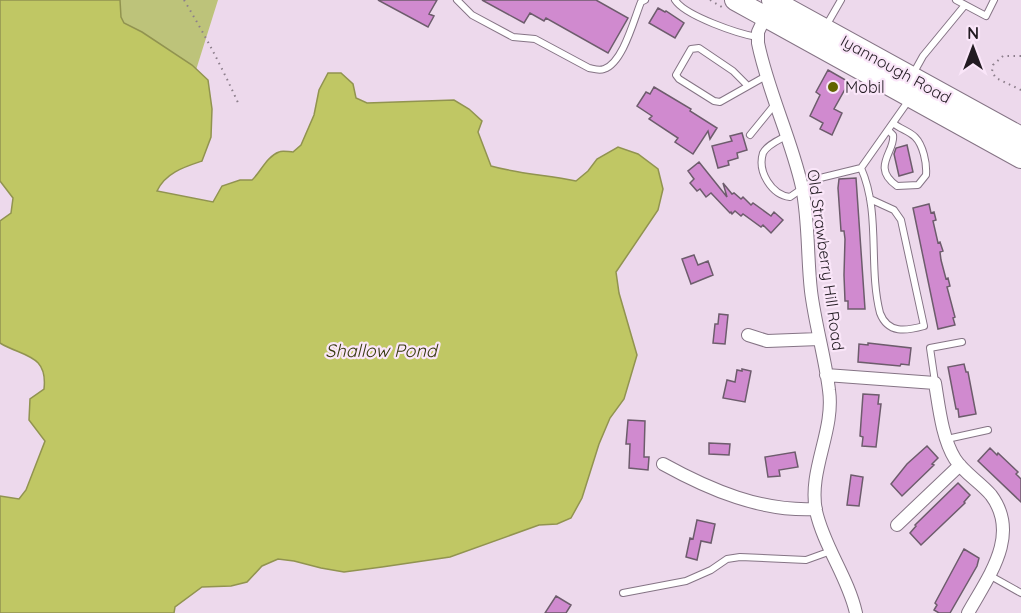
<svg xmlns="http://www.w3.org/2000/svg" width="1021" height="613" viewBox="0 0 1021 613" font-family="Quicksand,sans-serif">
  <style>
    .green { fill: #bdc37a }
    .water { fill: #c0c764; stroke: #919350; stroke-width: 1.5 }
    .building { fill: #d08acf; stroke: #6d5c6c; stroke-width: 1.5 }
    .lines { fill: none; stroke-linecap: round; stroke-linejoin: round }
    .service-casing { stroke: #857485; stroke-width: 8 }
    .minor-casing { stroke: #857485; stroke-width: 14 }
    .primary-casing { stroke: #857485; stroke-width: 22 }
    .path { stroke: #8c7e8b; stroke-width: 2; stroke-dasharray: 1.5 4.5; stroke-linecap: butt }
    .service { stroke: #fff; stroke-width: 6 }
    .minor { stroke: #fff; stroke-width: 12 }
    .primary { stroke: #fff; stroke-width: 20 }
    .poi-dot { fill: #606400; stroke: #fae6f9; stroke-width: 2 }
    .labels { text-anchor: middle; stroke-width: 4.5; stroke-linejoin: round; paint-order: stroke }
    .street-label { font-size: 16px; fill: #221b22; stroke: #fae6f9 }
    .poi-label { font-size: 16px; fill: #221b22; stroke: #fae6f9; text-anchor: start }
    .water-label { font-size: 18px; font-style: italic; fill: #35380d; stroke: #fae6f9 }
  </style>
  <rect width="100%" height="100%" fill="#edd9ec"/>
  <path class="green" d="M120 0H218L196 70 142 32 124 23 121 17Z"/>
  <path class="water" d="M0 0H120L121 17 124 23 142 32 192 65 208 80 212 109 211 137 202 161C184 167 165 173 157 191L213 202 222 186 240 180H252C260 173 267 156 279 152 282 150 289 152 293 152L301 145 314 115 319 90 328 73H341L353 84 356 98 367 103 454 100 469 109 482 121 478 132 491 166C519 174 548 175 576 181L588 171 597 159 618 147 638 154 658 169 663 189 658 210 616 272 619 293 637 355 624 399 610 418 599 444 582 498 571 518 557 524 539 525 450 557 382 567 344 572 321 568 294 561 278 559 262 566 247 582 231 586 202 587 175 607 174 613H0V496L19 499 26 490 45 441 29 420 30 399 44 389C48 354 23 357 0 343V221L11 213 13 198 0 181Z"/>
  <path class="building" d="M378 0H437L429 14 434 16 428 27Z
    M482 0H596L628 18 608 53 546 18 544 21 530 13 524 23Z
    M658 8 665 12 666 11 684 23 675 38 649 23Z
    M828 70 849 82 834 109 842 113 832 135 820 129 823 123 810 116 820 95 816 92Z
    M654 87 691 109 690 111 717 128 710 139 708 131 693 154 675 142 678 138 649 119 652 116 637 106 646 92 650 94Z
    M742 133 747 150 737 153 738 158 728 161 729 165 718 168 712 146 732 141 730 136Z
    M907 145 913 172 899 176 894 154 896 148Z
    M699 162 727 197 723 183 732 194 734 193 741 199 743 197 751 205 753 203 771 216 774 212 783 220 771 233 763 225 761 227 743 214 741 216 735 211 732 214 731 212 730 213 711 193 706 197 700 189 697 191 690 183 694 179 688 171Z
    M856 178 865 309H848V301H845L844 275 845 239 844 231H841L838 188 839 179Z
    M929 204 931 213 934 212 936 220 933 221 938 243 940 242 943 251 940 252 941 260 946 279 948 278 950 286 947 287 955 317 953 318 955 325 938 329 913 208Z
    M694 255 698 265 708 261 713 275 691 284 682 259Z
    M719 314 728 315 725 344 713 343 715 324H718Z
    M868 343 911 348 909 365 901 364 900 366 858 362 859 344 868 345Z
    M964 364 966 372H968L976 414 959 417 958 409H956L948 367Z
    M742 369 751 371 745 402 723 398 727 380 735 382 737 370 742 371Z
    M863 394 879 395 878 404H881L876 447 862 446 863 437 860 436Z
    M628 420 645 421 644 457H649L648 470 629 468 630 444H626Z
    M709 443 730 444 729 455 709 454Z
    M927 446 938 458 932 464 934 465 902 496 891 484 907 464Z
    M990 448 997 455 998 453 1018 472 1016 474 1021 479V502L978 461Z
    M795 452 798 467 779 470 780 476 768 477 765 457Z
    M851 475 863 477 859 506 847 505Z
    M958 483 970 495 964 502 965 503 921 545 910 533 916 526 915 525Z
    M697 520 715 524 711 543 701 541 697 560 686 557 690 538 693 539Z
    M964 549 979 558 977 566 950 613H939L934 610 937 605 935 603Z
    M556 596 571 605 566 613H545Z"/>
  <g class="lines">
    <defs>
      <path id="service" d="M457 0 472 15 513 37 535 39 589 68C594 69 599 71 604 69 623 63 634 19 641 2L645 0
        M675 0C685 16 739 34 757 37
        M956 0 986 16 994 0
        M826 26 841 0
        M913 74 923 56 965 5
        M748 86 733 71 699 48 691 49 676 75 679 79 714 101 720 102 766 76
        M888 130 893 135C896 151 870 167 897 186L918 185 926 175C927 163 923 145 915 137 909 131 900 129 893 123
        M750 135 776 103
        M786 136C779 140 767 145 763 153 757 172 772 195 790 197L816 179 861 168
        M870 199 894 210 901 220 924 326C906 331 888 334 880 313 868 266 881 213 861 168L909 100
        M935 382 930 348 962 342
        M947 439 988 430
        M989 575 1021 593
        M623 593 686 581 711 570 727 559 740 557 806 560 831 551"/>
      <path id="minor" d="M765 17 758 32V43C768 92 791 138 802 187 809 221 807 256 811 291 815 324 825 357 829 390 835 431 808 470 816 511 824 547 848 577 856 613
        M748 335 767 341 819 339
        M826 375 935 383C939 407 942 438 955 459 964 473 980 482 991 495 1021 535 988 577 968 613
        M663 464C710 490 762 512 816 509
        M897 525 960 465"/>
      <path id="primary" d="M735 0 1021 158
        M772 0 1021 137"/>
    </defs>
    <use href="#service" class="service-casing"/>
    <use href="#minor" class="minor-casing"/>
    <use href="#primary" class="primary-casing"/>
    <path class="path" d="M184 0C205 35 222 67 239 105
      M710 0 722 7
      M1021 56H1003L993 65 992 72 996 78 1021 90"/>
    <use href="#service" class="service"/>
    <use href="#minor" class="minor"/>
    <use href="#primary" class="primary"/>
  </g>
  <circle class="poi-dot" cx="833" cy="87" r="6"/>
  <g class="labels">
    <g class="street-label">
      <text transform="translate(896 69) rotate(29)" y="6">Iyannough Road</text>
      <text transform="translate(826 260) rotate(82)" y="6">Old Strawberry Hill Road</text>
    </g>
    <g class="poi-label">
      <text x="845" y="93">Mobil</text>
    </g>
    <g class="water-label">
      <text x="381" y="357">Shallow Pond</text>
    </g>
  </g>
  <g transform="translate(973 48)" stroke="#fae6f9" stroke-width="4.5" paint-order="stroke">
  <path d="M0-4.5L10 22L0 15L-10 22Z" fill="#221b22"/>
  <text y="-9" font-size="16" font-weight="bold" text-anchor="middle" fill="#221b22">N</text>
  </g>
</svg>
